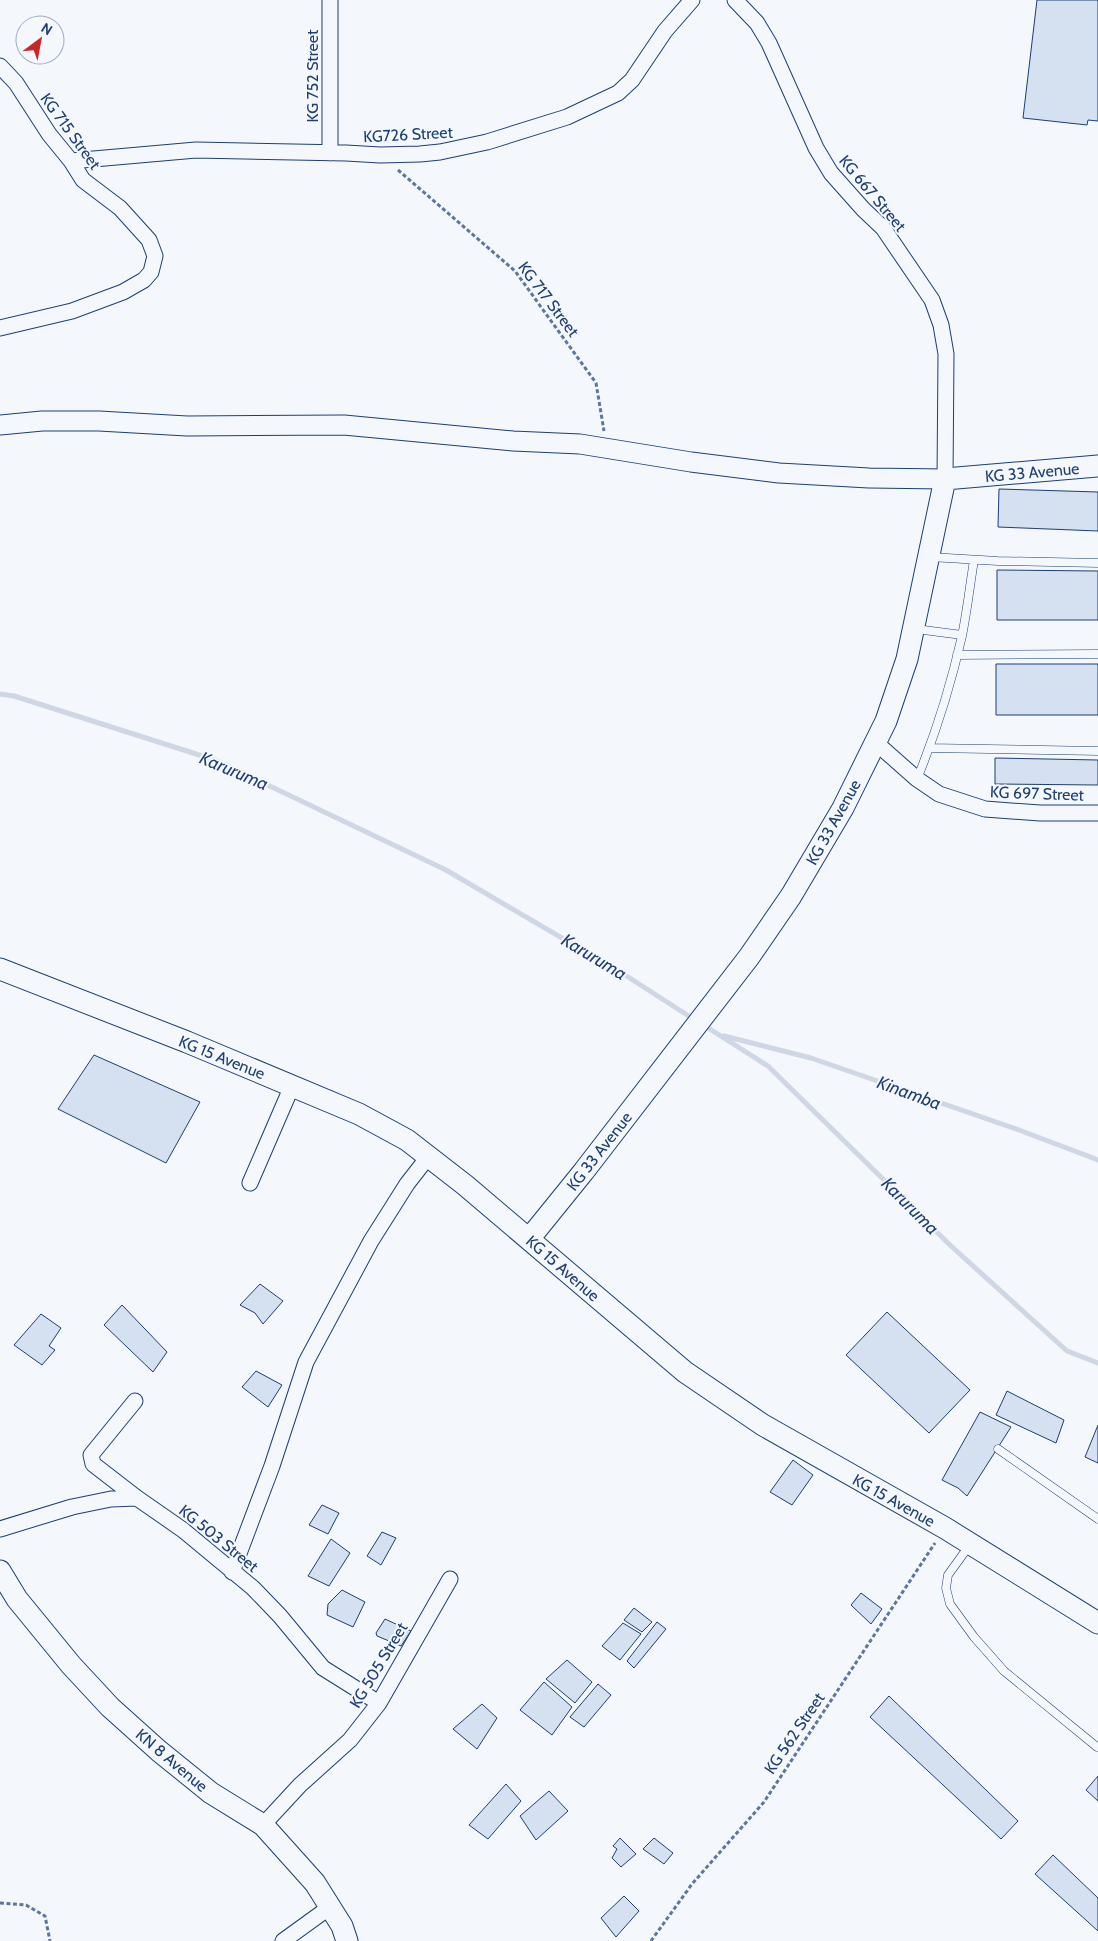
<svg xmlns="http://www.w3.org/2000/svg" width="1098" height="1941" viewBox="0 0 1098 1941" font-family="Cabin,sans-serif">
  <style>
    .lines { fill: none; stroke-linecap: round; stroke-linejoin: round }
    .stream { stroke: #cfd7e4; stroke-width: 5 }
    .building { fill: #d5e0f0; stroke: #1d3f73 }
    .service-casing { stroke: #1d3f73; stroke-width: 9 }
    .minor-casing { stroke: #1d3f73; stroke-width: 17 }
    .tertiary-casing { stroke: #1d3f73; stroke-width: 21 }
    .secondary-casing { stroke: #1d3f73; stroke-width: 23 }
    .path { stroke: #5e769c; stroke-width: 3; stroke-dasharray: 4 2.5; stroke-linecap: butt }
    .service { stroke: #f4f7fb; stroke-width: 8 }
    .minor { stroke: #f4f7fb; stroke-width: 15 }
    .tertiary { stroke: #f4f7fb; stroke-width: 19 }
    .secondary { stroke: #f4f7fb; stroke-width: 21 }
    .labels { text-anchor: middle; stroke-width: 4; stroke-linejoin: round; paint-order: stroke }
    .street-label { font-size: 16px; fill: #1d3f73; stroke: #f4f7fb }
    .water-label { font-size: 18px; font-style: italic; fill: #1d3f73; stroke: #f4f7fb }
  </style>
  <rect width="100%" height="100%" fill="#f4f7fb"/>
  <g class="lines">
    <path class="stream" d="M0 694 14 696 215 760 446 870 625 975 695 1020
      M702 1024 768 1066 951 1246 1067 1351 1098 1363
      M724 1036 811 1058 1019 1130 1098 1160"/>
  </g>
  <path class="building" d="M1037 0H1098V121L1088 120 1087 125 1023 118Z
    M999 489 1098 492V531L998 527Z
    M997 570 1098 571V620H997Z
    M996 664H1098V715H996Z
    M995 758 1098 760V785L995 784Z
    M94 1055 200 1102 166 1163 58 1109Z
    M260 1284 283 1301 263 1324 255 1313 240 1305Z
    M122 1305 167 1352 153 1372 104 1325Z
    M887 1312 970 1390 929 1433 846 1355Z
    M41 1314 61 1328 49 1346 55 1350 42 1365 14 1345Z
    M256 1371 282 1385 268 1407 242 1387Z
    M1007 1391 1064 1420 1056 1443 996 1415Z
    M980 1412 1011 1427 967 1496 958 1488 942 1480Z
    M1098 1425V1463L1085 1457Z
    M793 1460 813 1475 792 1505 770 1492Z
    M322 1505 339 1513 328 1534 309 1525Z
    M382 1532 396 1538 381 1565 367 1556Z
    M331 1539 350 1553 329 1586 308 1576Z
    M342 1590 365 1602 353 1627 327 1615 328 1604Z
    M861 1593 882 1609 871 1624 851 1605Z
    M634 1608 652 1622 642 1632 624 1620Z
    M385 1619 411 1631 401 1646 377 1636 376 1633Z
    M657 1622 666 1629 634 1668 627 1661Z
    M623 1623 641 1634 620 1660 602 1646Z
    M567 1660 592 1682 575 1703 546 1679Z
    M544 1682 572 1707 552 1735 520 1710Z
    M598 1684 611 1695 584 1727 570 1717Z
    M889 1696 1018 1821 1001 1839 870 1717Z
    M482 1704 497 1718 477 1749 453 1729Z
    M1098 1776V1801L1086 1790Z
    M506 1784 521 1801 488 1839 469 1825Z
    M549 1791 568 1811 536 1840 520 1816Z
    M620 1838 636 1854 621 1867 612 1858 617 1849 613 1846Z
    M654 1838 673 1853 664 1864 643 1849Z
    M1053 1855 1098 1898V1931L1035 1874Z
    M624 1896 639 1911 616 1937 601 1918Z"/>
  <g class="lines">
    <defs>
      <path id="service" d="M930 557 998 561 1098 563
        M916 629 962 635
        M957 655 1098 654
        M929 748 1098 751
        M917 779C936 733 951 684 962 636 967 611 970 585 974 560
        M998 1449 1098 1519
        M969 1546 948 1575 946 1588 950 1604 974 1637 1004 1671 1097 1747"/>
      <path id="minor" d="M330 0V153
        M735 0 757 23 769 43 816 148 831 173 863 209 883 228 932 300 941 325 946 354 945 479
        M0 66 16 83 49 134 71 161 83 180 120 208 149 240 155 256 151 272 144 280 123 292 72 311 0 328
        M71 161 196 150 346 153 380 155 420 154 440 152 487 142 567 117 618 93 632 80 665 31 692 0
        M875 742 917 779 939 794 985 809 1040 813H1098
        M250 1183 292 1086
        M135 1401 91 1455 93 1464 137 1498
        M0 1529 72 1507 111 1499 137 1498 183 1530 253 1588 280 1616 323 1668 379 1703
        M232 1572 272 1466 306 1362 371 1241 407 1184 428 1157
        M263 1825 300 1785 350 1740 379 1703 450 1579
        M283 1941 330 1907"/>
      <path id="tertiary" d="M0 425 42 421H99L187 426 344 425 513 441 580 444 691 462 779 473 869 478 945 479"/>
      <path id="secondary" d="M0 969 187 1042 359 1114 407 1140 465 1185 685 1372 763 1425 945 1528 1098 1623
        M529 1239 584 1171 749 957 791 896 843 808 886 721 907 659 945 479 1098 466
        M0 1571 17 1599 71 1665 110 1707 159 1751 211 1793 263 1825 315 1883 342 1926 347 1941"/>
    </defs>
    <use href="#service" class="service-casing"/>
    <use href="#minor" class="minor-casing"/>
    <use href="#tertiary" class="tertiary-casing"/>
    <use href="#secondary" class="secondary-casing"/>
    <path class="path" d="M398 170 515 271 596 383 604 431
      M0 1903 26 1905 45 1916 50 1941
      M651 1941 692 1884 764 1802 935 1543"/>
    <use href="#service" class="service"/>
    <use href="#minor" class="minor"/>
    <use href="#tertiary" class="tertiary"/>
    <use href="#secondary" class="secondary"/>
  </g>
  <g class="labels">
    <g class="street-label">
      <text transform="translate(312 76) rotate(-90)" y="6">KG 752 Street</text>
      <text transform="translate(71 131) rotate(54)" y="6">KG 715 Street</text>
      <text transform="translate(408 134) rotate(-3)" y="6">KG726 Street</text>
      <text transform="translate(873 193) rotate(50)" y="6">KG 667 Street</text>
      <text transform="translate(549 299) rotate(53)" y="6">KG 717 Street</text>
      <text transform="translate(1032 472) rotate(-5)" y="6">KG 33 Avenue</text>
      <text transform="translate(1037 793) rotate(2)" y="6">KG 697 Street</text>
      <text transform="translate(833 822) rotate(-61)" y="6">KG 33 Avenue</text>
      <text transform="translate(222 1057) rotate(22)" y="6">KG 15 Avenue</text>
      <text transform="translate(599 1151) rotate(-52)" y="6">KG 33 Avenue</text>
      <text transform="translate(563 1268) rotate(41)" y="6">KG 15 Avenue</text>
      <text transform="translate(894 1500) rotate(29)" y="6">KG 15 Avenue</text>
      <text transform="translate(219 1538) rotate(39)" y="6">KG 503 Street</text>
      <text transform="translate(378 1665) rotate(-59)" y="6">KG 505 Street</text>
      <text transform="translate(794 1733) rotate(-56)" y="6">KG 562 Street</text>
      <text transform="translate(172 1760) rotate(40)" y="6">KN 8 Avenue</text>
    </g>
    <g class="water-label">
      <text transform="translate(234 771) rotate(23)" y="6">Karuruma</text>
      <text transform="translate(594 957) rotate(31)" y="6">Karuruma</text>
      <text transform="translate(909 1093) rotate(20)" y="6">Kinamba</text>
      <text transform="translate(910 1206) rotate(45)" y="6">Karuruma</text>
    </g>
  </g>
  <g transform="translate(40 40) rotate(32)"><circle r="24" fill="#f4f7fb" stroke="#9eadc5"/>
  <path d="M0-4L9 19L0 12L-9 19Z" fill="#c62828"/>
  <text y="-8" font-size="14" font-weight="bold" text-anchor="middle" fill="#1d3f73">N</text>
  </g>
</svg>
